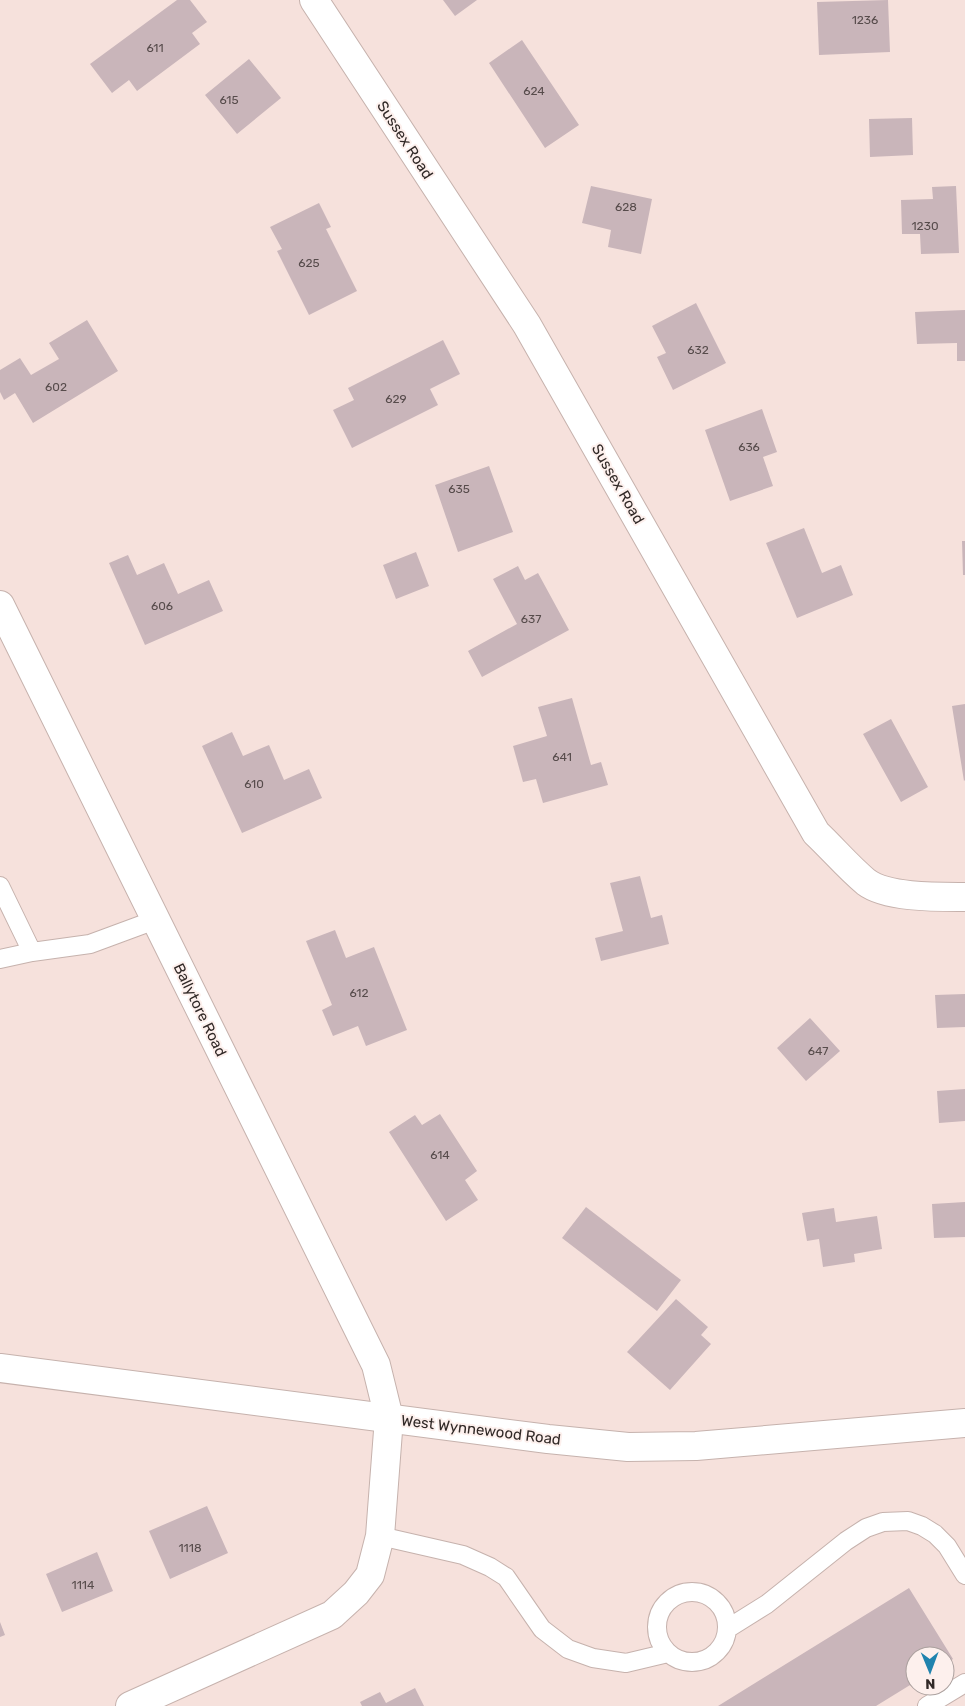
<svg xmlns="http://www.w3.org/2000/svg" width="965" height="1706" viewBox="0 0 965 1706" font-family="Rubik,sans-serif">
  <style>
    .building { fill: #c9b5ba }
    .lines { fill: none; stroke-linecap: round; stroke-linejoin: round }
    .lane-casing { stroke: #c6b2ad; stroke-width: 20 }
    .street-casing { stroke: #c6b2ad; stroke-width: 30 }
    .secondary-casing { stroke: #c6b2ad; stroke-width: 30 }
    .lane { stroke: #fff; stroke-width: 18 }
    .street { stroke: #fff; stroke-width: 28 }
    .secondary { stroke: #fff; stroke-width: 28 }
    .labels { text-anchor: middle; stroke-width: 4; stroke-linejoin: round; paint-order: stroke }
    .number-label { font-size: 12px; fill: #574c4c }
    .street-label { font-size: 15px; fill: #312927; stroke: #fdf0ed }
  </style>
  <rect width="100%" height="100%" fill="#f6e1dc"/>
  <path class="building" d="M177 0H190L207 22 192 33 200 44 137 91 129 80 112 93 90 64Z
    M443 0H477L455 16Z
    M888 0 890 52 819 55 817 2Z
    M522 40 579 125 545 148 489 63Z
    M249 59 281 98 237 134 205 95Z
    M912 118 913 155 870 157 869 119Z
    M591 186 652 199 641 254 608 247 611 230 582 223Z
    M956 186 959 253 921 254 920 234H902L901 200 933 199 932 187Z
    M319 203 331 227 326 229 357 291 309 315 277 251 282 249 270 227Z
    M696 303 726 363 673 390 657 357 666 353 652 326Z
    M965 310V361H957V343L917 344 915 312Z
    M87 320 118 371 33 423 15 393 4 400 0 392V370L20 358 31 375 59 359 49 343Z
    M443 340 460 374 430 389 438 405 352 448 333 410 354 400 348 388Z
    M762 409 777 452 763 457 773 486 730 501 705 430Z
    M489 466 513 532 458 552 435 485Z
    M804 528 822 573 841 565 853 595 797 618 766 543Z
    M962 541H965V575H963Z
    M416 552 429 586 396 599 383 565Z
    M128 555 137 575 164 563 178 594 209 580 223 611 145 645 109 563Z
    M518 566 525 580 538 573 569 630 482 677 468 651 517 624 493 579Z
    M572 698 591 765 601 762 608 785 543 803 536 779 523 782 513 746 547 736 538 707Z
    M965 704V780L964 781 952 706Z
    M891 719 928 787 901 802 863 734Z
    M232 732 243 756 269 745 284 780 309 769 322 798 242 833 202 746Z
    M640 876 651 918 662 915 669 944 601 961 595 938 623 931 610 883Z
    M335 930 346 958 374 947 407 1030 366 1046 358 1026 333 1036 322 1010 332 1005 306 941Z
    M965 994V1027L937 1028 935 995Z
    M810 1018 840 1051 806 1081 777 1048Z
    M965 1089V1121L939 1123 937 1091Z
    M440 1114 477 1171 465 1180 478 1200 446 1221 389 1132 415 1115 422 1125Z
    M965 1202V1237L934 1238 932 1204Z
    M586 1207 681 1280 657 1311 562 1238Z
    M834 1208 836 1222 877 1216 882 1249 854 1254 855 1262 823 1267 819 1239 807 1241 802 1213Z
    M676 1299 708 1327 701 1335 711 1344 670 1390 627 1352Z
    M207 1506 228 1553 170 1579 149 1531Z
    M97 1552 113 1591 62 1612 46 1574Z
    M909 1588 953 1659 945 1664V1656H915V1682L876 1706H718Z
    M0 1622 5 1635 0 1637Z
    M415 1688 424 1706H362L360 1702 380 1692 386 1703Z"/>
  <g class="lines">
    <defs>
      <path id="lane" d="M0 886 32 952
        M0 959 32 952 90 944 155 920
        M380 1536 463 1555 490 1567 506 1577 542 1629 568 1649 593 1658 626 1663 668 1653
        M657 1627a35 35 0 1 1 70 0a35 35 0 1 1-70 0Z
        M727 1629 767 1604 846 1541 866 1528 883 1522 908 1521 922 1526 935 1534 947 1546 965 1575
        M927 1706 965 1683"/>
      <path id="street" d="M314 0 527 325 816 833C833 849 848 867 866 882 887 898 939 897 965 897
        M0 605 376 1365 389 1418 380 1536 370 1575 356 1593 332 1615 130 1706"/>
      <path id="secondary" d="M0 1368 548 1439 628 1447 696 1446 965 1423"/>
    </defs>
    <use href="#lane" class="lane-casing"/>
    <use href="#street" class="street-casing"/>
    <use href="#secondary" class="secondary-casing"/>
    <use href="#lane" class="lane"/>
    <use href="#street" class="street"/>
    <use href="#secondary" class="secondary"/>
  </g>
  <g class="labels">
    <g class="number-label">
      <text x="865" y="24">1236</text>
      <text x="155" y="52">611</text>
      <text x="534" y="95">624</text>
      <text x="229" y="104">615</text>
      <text x="626" y="211">628</text>
      <text x="925" y="230">1230</text>
      <text x="309" y="267">625</text>
      <text x="698" y="354">632</text>
      <text x="56" y="391">602</text>
      <text x="396" y="403">629</text>
      <text x="749" y="451">636</text>
      <text x="459" y="493">635</text>
      <text x="162" y="610">606</text>
      <text x="531" y="623">637</text>
      <text x="562" y="761">641</text>
      <text x="254" y="788">610</text>
      <text x="359" y="997">612</text>
      <text x="818" y="1055">647</text>
      <text x="440" y="1159">614</text>
      <text x="190" y="1552">1118</text>
      <text x="83" y="1589">1114</text>
    </g>
    <g class="street-label">
      <text transform="translate(405 140) rotate(57)" y="5">Sussex Road</text>
      <text transform="translate(618 484) rotate(60)" y="5">Sussex Road</text>
      <text transform="translate(200 1010) rotate(64)" y="5">Ballytore Road</text>
      <text transform="translate(481 1430) rotate(7)" y="5">West Wynnewood Road</text>
    </g>
  </g>
  <g transform="translate(930 1671) rotate(179)"><circle r="24" fill="#fdf0ed" stroke="#aba09e"/>
  <path d="M0-4L9 19L0 12L-9 19Z" fill="#2083ae"/>
  <text y="-8" font-size="14" font-weight="bold" text-anchor="middle" fill="#312927">N</text>
  </g>
</svg>
